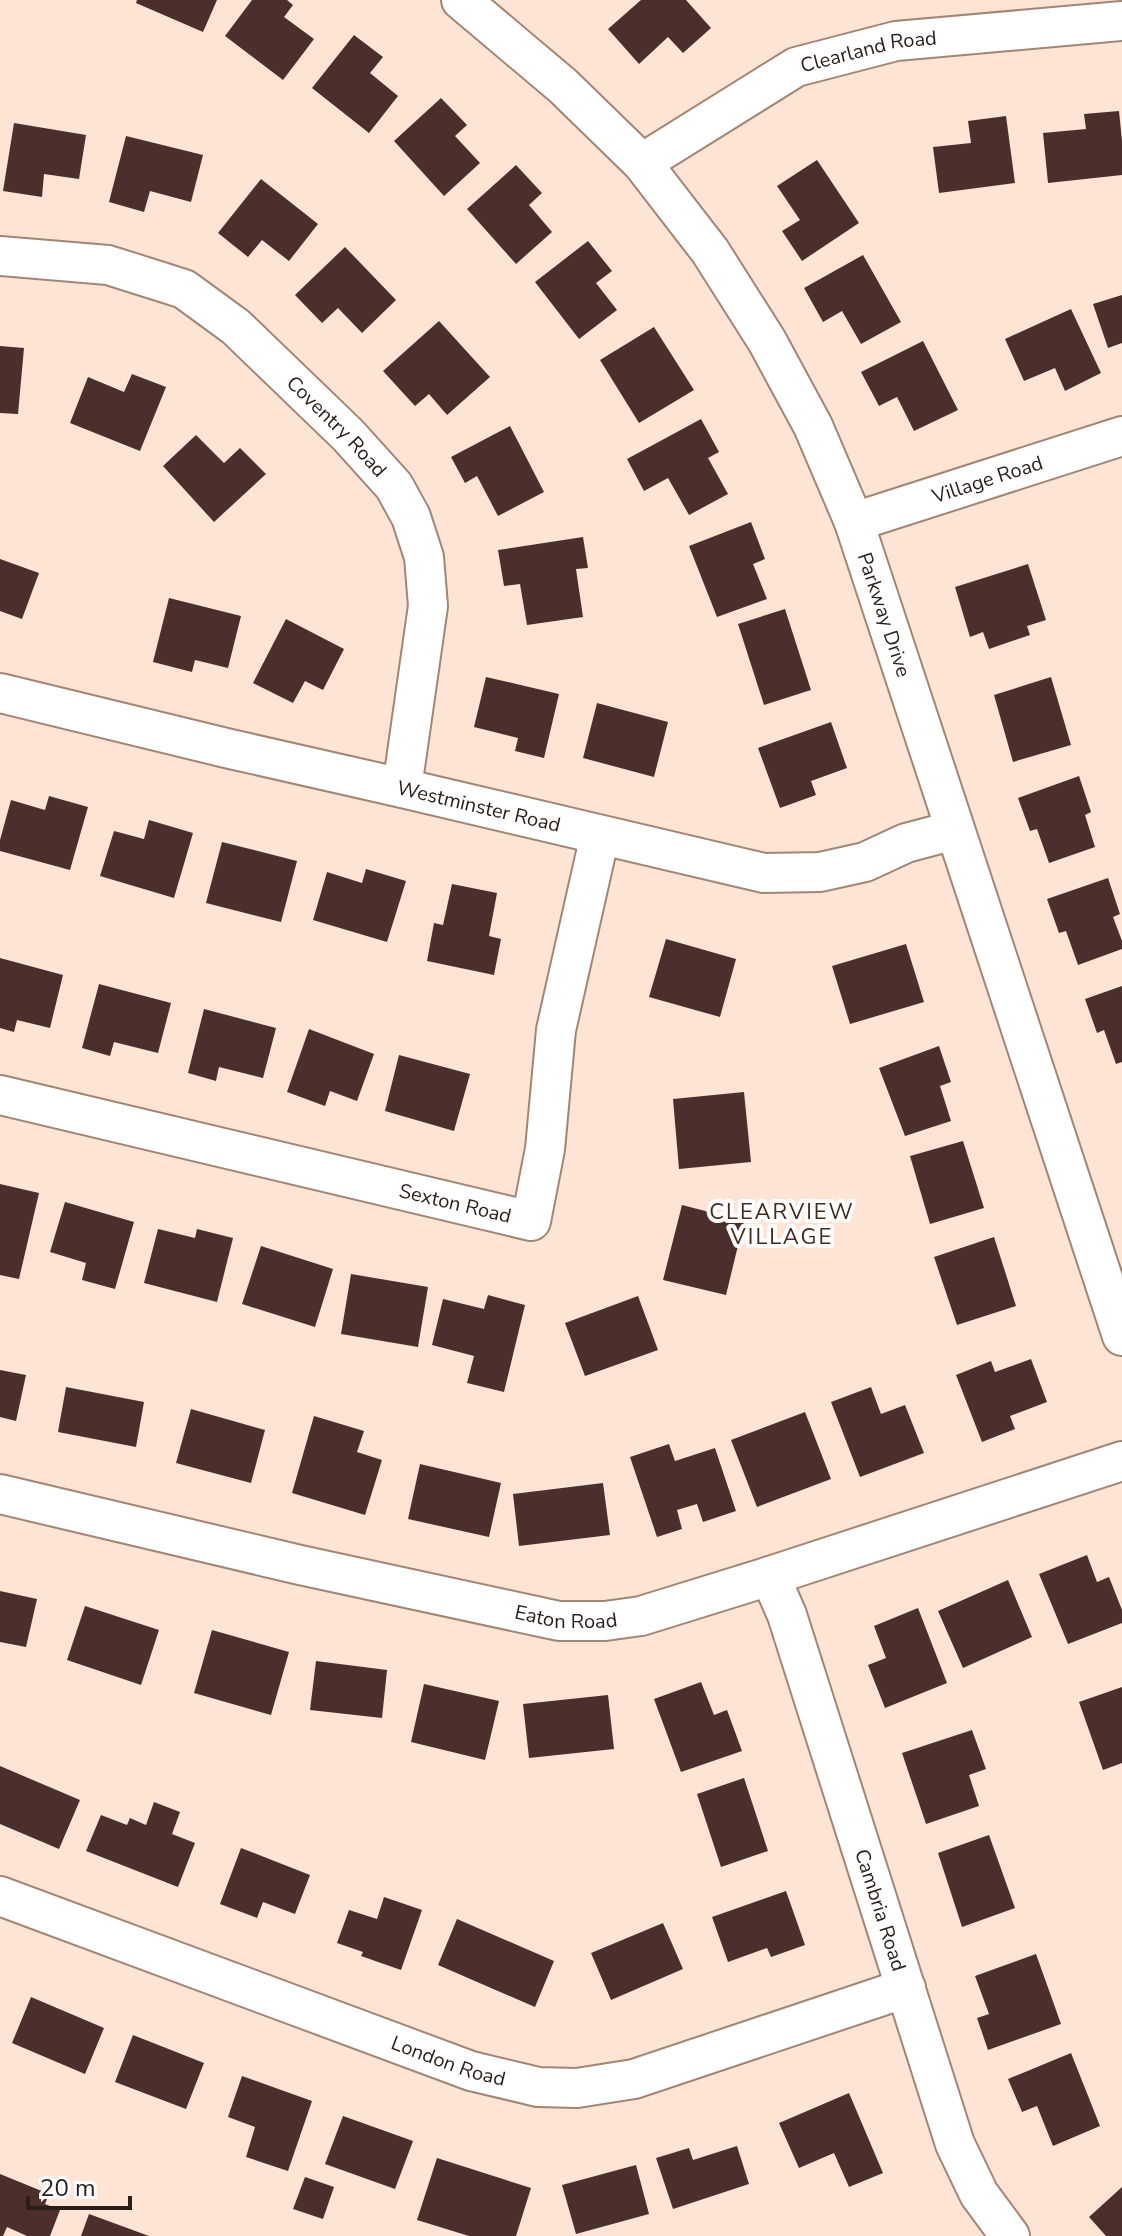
<svg xmlns="http://www.w3.org/2000/svg" width="1122" height="2236" viewBox="0 0 1122 2236" font-family="'Nunito Sans',sans-serif">
  <style>
    .building { fill: #4c2f2d }
    .lines { fill: none; stroke-linecap: round; stroke-linejoin: round }
    .street-casing { stroke: #a38575; stroke-width: 42 }
    .street { stroke: #fff; stroke-width: 38 }
    .labels { text-anchor: middle; stroke-width: 8; stroke-linejoin: round; paint-order: stroke }
    .street-label { font-size: 20px; fill: #2a1e18; stroke: #fff }
    .neighbourhood-label { font-size: 22px; letter-spacing: 2px; fill: #422a1c; stroke: #fff }
  </style>
  <rect width="100%" height="100%" fill="#fee4d5"/>
  <path class="building" d="M137 0H217L203 32 136 3Z
    M252 0H287L293 5 284 17 314 39 283 80 225 36Z
    M641 0H686L711 28 683 53 668 37 639 64 608 29Z
    M354 35 383 57 370 73 398 96 369 133 312 88Z
    M441 98 467 125 455 136 480 163 444 196 394 141Z
    M1119 111 1122 141V175L1048 183 1043 133 1086 129 1084 114Z
    M1006 116 1015 183 939 193 933 147 971 143 968 121Z
    M14 123 86 135 79 179 44 174 42 197 3 191Z
    M126 136 203 155 191 202 150 191 144 212 109 202Z
    M817 160 859 223 802 261 782 231 800 220 777 186Z
    M516 165 542 193 529 205 552 232 516 264 467 209Z
    M261 179 318 224 289 261 262 240 248 257 218 233Z
    M588 241 612 271 596 283 617 310 579 339 535 282Z
    M345 247 396 300 362 333 338 308 322 323 295 295Z
    M863 255 901 322 861 344 842 311 823 322 804 288Z
    M1122 295V343L1108 348 1093 304Z
    M1071 309 1101 373 1065 391 1055 368 1024 381 1005 339Z
    M439 321 490 377 447 415 429 394 415 406 383 371Z
    M654 327 694 390 639 423 600 360Z
    M923 341 958 410 914 431 897 397 879 406 861 372Z
    M0 346 24 348 18 414 0 413Z
    M132 374 166 387 140 451 70 423 88 377 124 392Z
    M701 419 719 452 708 458 728 494 689 515 668 478 644 491 627 459Z
    M510 426 544 492 498 516 477 476 465 483 451 457Z
    M196 435 224 463 240 448 266 474 214 522 163 466Z
    M751 522 765 559 753 564 767 599 717 617 689 546Z
    M583 537 588 568 576 569 583 617 527 625 520 584 504 586 498 550Z
    M0 559 39 573 22 619 0 611Z
    M1028 564 1046 620 1027 626 1030 635 989 649 983 632 970 637 955 587Z
    M169 598 241 616 228 668 195 660 192 672 153 662Z
    M785 609 811 690 764 705 738 624Z
    M286 619 344 649 323 690 305 681 293 703 253 683Z
    M486 677 559 694 544 758 515 751 518 738 474 727Z
    M1051 677 1071 745 1013 762 994 695Z
    M597 703 668 722 654 777 583 758Z
    M831 722 847 768 811 781 816 795 780 808 758 748Z
    M1079 776 1091 812 1085 815 1095 847 1049 863 1037 829 1030 831 1018 798Z
    M49 796 88 807 70 870 0 851V840L11 800 45 810Z
    M149 820 193 833 174 898 100 876 114 831 144 839Z
    M222 842 297 861 281 922 206 903Z
    M366 869 406 881 387 942 313 920 327 872 362 883Z
    M1108 878 1120 914 1113 917 1122 941V949L1078 965 1066 931 1059 933 1047 899Z
    M452 884 497 893 489 936 501 939 494 975 427 961 434 923 443 925Z
    M666 939 736 959 720 1017 649 997Z
    M906 944 924 1002 850 1024 832 966Z
    M0 958 63 975 50 1028 17 1020 14 1032 0 1028Z
    M99 984 171 1003 158 1053 114 1042 110 1056 82 1048Z
    M1122 986V1062L1116 1064 1104 1030 1097 1033 1085 999Z
    M204 1009 276 1028 263 1078 219 1067 216 1081 188 1073Z
    M309 1029 374 1054 357 1101 330 1091 325 1106 287 1092Z
    M939 1046 951 1082 940 1086 951 1121 905 1136 879 1068Z
    M399 1055 470 1074 454 1131 385 1111Z
    M744 1092 751 1162 679 1169 673 1099Z
    M963 1141 984 1208 930 1224 910 1156Z
    M0 1184 39 1193 19 1279 0 1275Z
    M65 1202 134 1222 115 1289 82 1280 86 1263 50 1252Z
    M682 1205 744 1221 726 1295 663 1280Z
    M158 1229 195 1238 197 1229 233 1238 217 1302 144 1283Z
    M994 1237 1016 1306 957 1325 934 1257Z
    M261 1246 333 1269 315 1327 242 1304Z
    M351 1274 428 1287 418 1347 341 1334Z
    M488 1295 525 1305 504 1392 467 1383 474 1356 432 1345 443 1299 484 1309Z
    M638 1296 658 1350 585 1376 565 1323Z
    M1031 1359 1047 1402 1010 1416 1015 1429 982 1442 956 1375 991 1361 995 1372Z
    M0 1370 26 1375 16 1421 0 1417Z
    M66 1387 144 1402 136 1447 58 1432Z
    M871 1387 881 1414 905 1405 924 1453 860 1477 831 1402Z
    M191 1409 265 1430 251 1483 176 1463Z
    M805 1412 831 1479 757 1507 731 1440Z
    M314 1416 364 1431 357 1452 382 1460 365 1515 292 1493Z
    M669 1444 675 1461 715 1448 736 1511 703 1522 697 1504 677 1510 682 1529 657 1537 630 1457Z
    M420 1464 501 1483 489 1537 408 1519Z
    M603 1483 610 1535 519 1546 513 1494Z
    M1087 1555 1097 1582 1109 1577 1122 1610V1623L1068 1644 1039 1574Z
    M1008 1580 1032 1637 963 1668 938 1611Z
    M0 1591 37 1599 26 1647 0 1642Z
    M85 1606 159 1630 141 1685 67 1660Z
    M918 1608 947 1683 885 1708 868 1665 886 1658 874 1626Z
    M212 1630 289 1652 271 1715 194 1693Z
    M316 1661 387 1670 382 1718 310 1710Z
    M701 1682 714 1715 727 1710 742 1751 681 1772 654 1699Z
    M424 1684 499 1701 485 1760 411 1742Z
    M1122 1687V1763L1103 1770 1079 1702Z
    M608 1695 614 1749 529 1758 523 1704Z
    M972 1730 986 1769 969 1775 979 1806 926 1824 902 1753Z
    M0 1766 80 1800 59 1849 0 1824Z
    M744 1778 768 1851 721 1867 697 1794Z
    M154 1802 180 1812 172 1834 195 1843 178 1887 86 1851 101 1815 127 1825 130 1818 146 1825Z
    M989 1835 1015 1908 962 1927 938 1853Z
    M241 1848 310 1875 295 1914 263 1902 257 1918 220 1904Z
    M786 1891 805 1945 771 1957 767 1948 728 1962 712 1917Z
    M384 1897 422 1910 401 1970 361 1956 363 1952 337 1943 349 1910 377 1919Z
    M457 1919 554 1961 535 2007 438 1965Z
    M663 1923 683 1969 611 2000 591 1953Z
    M1036 1954 1061 2024 988 2050 977 2018 989 2014 975 1976Z
    M31 1997 104 2028 85 2074 12 2043Z
    M133 2035 204 2063 186 2109 115 2082Z
    M1071 2053 1100 2126 1053 2146 1037 2106 1022 2112 1008 2079Z
    M242 2076 312 2101 288 2171 246 2157 255 2127 228 2117Z
    M849 2093 883 2173 849 2187 834 2153 799 2168 779 2123Z
    M343 2116 413 2141 395 2189 325 2164Z
    M737 2146 749 2184 673 2209 656 2158 689 2148 693 2160Z
    M437 2158 531 2188 516 2236H469L417 2220Z
    M636 2165 649 2214 576 2234 562 2185Z
    M0 2174 49 2194 45 2204 60 2210 50 2236H27L7 2227 3 2236H0Z
    M305 2177 334 2187 323 2219 293 2209Z
    M1122 2187V2236H1106L1089 2217Z
    M89 2214 149 2236H81Z"/>
  <g class="lines">
    <defs>
      <g id="street">
        <path id="s1" d="M461 0 563 86 642 163 710 251 767 341 813 426 854 522 1122 1336"/>
        <path id="s2" d="M642 163 796 67 896 41 1122 21"/>
        <path id="s3" d="M0 256 108 265 184 289 236 327 348 435 394 486 411 517 424 557 428 606 402 788"/>
        <path id="s4" d="M854 522 1122 436"/>
        <path id="s5" d="M0 693 226 748 402 788 764 873 820 872 865 862 906 843 955 830"/>
        <path id="s6" d="M0 1095 531 1221 545 1149 556 1030 600 835"/>
        <path id="s7" d="M0 1494 300 1565 559 1621H605L641 1616 770 1576 1122 1461"/>
        <path id="s8" d="M770 1576 787 1615 955 2144 979 2194 1010 2236"/>
        <path id="s9" d="M0 1896 471 2071 538 2087 577 2088 634 2079 906 1988"/>
      </g>
    </defs>
    <use href="#street" class="street-casing"/>
    <use href="#street" class="street"/>
  </g>
  <g class="labels">
    <g class="street-label">
      <text dy="7" stroke="none"><textPath href="#s2" startOffset="256">Clearland Road</textPath></text>
      <text dy="7" stroke="none"><textPath href="#s3" startOffset="394">Coventry Road</textPath></text>
      <text dy="7" stroke="none"><textPath href="#s4" startOffset="140">Village Road</textPath></text>
      <text dy="7" stroke="none"><textPath href="#s1" startOffset="760">Parkway Drive</textPath></text>
      <text dy="7" stroke="none"><textPath href="#s5" startOffset="492">Westminster Road</textPath></text>
      <text dy="7" stroke="none"><textPath href="#s6" startOffset="468">Sexton Road</textPath></text>
      <text dy="7" stroke="none"><textPath href="#s7" startOffset="580">Eaton Road</textPath></text>
      <text dy="7" stroke="none"><textPath href="#s8" startOffset="352">Cambria Road</textPath></text>
      <text dy="7" stroke="none"><textPath href="#s9" startOffset="478">London Road</textPath></text>
    </g>
    <g class="neighbourhood-label">
      <text x="782" y="1219">CLEARVIEW<tspan x="782" dy="25">VILLAGE</tspan></text>
    </g>
  </g>
  <path d="M28 2196v12h102v-12" fill="none" stroke="#2a1e18" stroke-width="4"/>
  <text x="40" y="2196" font-size="24" fill="#2a1e18" stroke="#ffffff" stroke-width="6" paint-order="stroke">20 m</text>
</svg>
